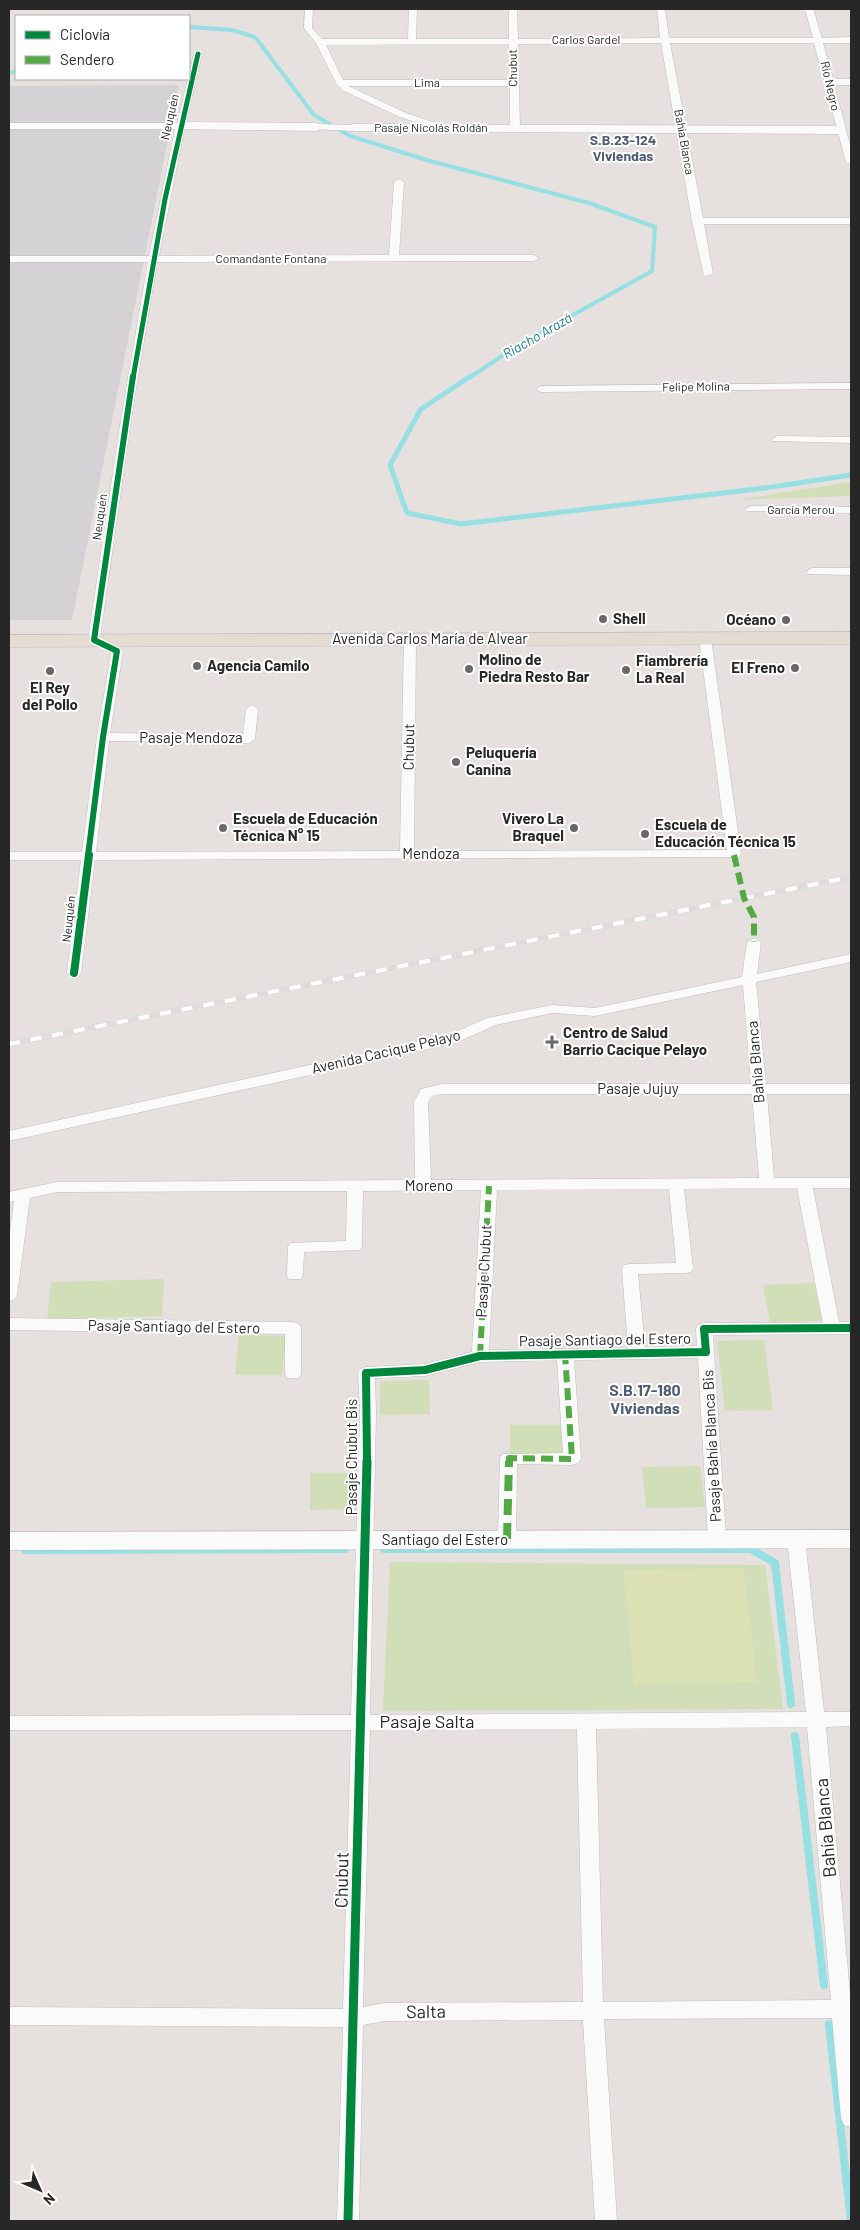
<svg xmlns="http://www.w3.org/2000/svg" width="860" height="2230" viewBox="0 0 860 2230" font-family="Barlow,sans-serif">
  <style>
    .industrial { fill: #d5d2d5 }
    .green { fill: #d1deb8 }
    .pitch { fill: #dce2b6 }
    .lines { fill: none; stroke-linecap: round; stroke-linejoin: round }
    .stream-far2 { stroke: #96e0e3; stroke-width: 4 }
    .stream-far1 { stroke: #96e0e3; stroke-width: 5 }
    .stream { stroke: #96e0e3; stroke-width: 8 }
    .street-casing { stroke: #c0bebf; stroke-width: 1 }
    .secondary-casing { stroke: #c0bebf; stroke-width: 1 }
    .primary-casing { stroke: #bfbcbc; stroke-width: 1 }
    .street { fill: #fbfafa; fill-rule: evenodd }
    .secondary { fill: #fbfafa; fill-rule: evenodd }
    .primary { fill: #e4dcd3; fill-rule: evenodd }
    .rail-casing { stroke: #ddd; stroke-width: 5.5 }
    .rail { stroke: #fff; stroke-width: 4; stroke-dasharray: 11; stroke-linecap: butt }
    .quiet-far1 { stroke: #53aa44; stroke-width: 6; stroke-dasharray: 12 6; stroke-linecap: butt }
    .quiet { stroke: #53aa44; stroke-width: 8; stroke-dasharray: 16 8; stroke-linecap: butt }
    .cycleway-far3-casing { stroke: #fff; stroke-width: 7 }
    .cycleway-far2-casing { stroke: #fff; stroke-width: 9 }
    .cycleway-far1-casing { stroke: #fff; stroke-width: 11 }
    .cycleway-casing { stroke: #fff; stroke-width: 12 }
    .cycleway-far3 { stroke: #00873e; stroke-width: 5 }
    .cycleway-far2 { stroke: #00873e; stroke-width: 6 }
    .cycleway-far1 { stroke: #00873e; stroke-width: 8 }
    .cycleway { stroke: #00873e; stroke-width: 9 }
    .poi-dot { fill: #6a6867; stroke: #fff; stroke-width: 2 }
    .labels { text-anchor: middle; stroke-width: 4; stroke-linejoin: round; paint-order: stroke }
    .far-street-label { font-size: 12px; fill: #272727; stroke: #fff }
    .far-neighbourhood-label { font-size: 14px; font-weight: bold; fill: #4b5c74; stroke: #fff }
    .far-water-label { font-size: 14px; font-style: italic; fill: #167e8c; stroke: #fff }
    .poi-label { font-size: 15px; font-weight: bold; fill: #272727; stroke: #fff; text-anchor: start }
    .street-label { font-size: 15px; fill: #272727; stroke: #fff }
    .neighbourhood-label { font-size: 16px; font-weight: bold; fill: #4b5c74; stroke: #fff }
    .near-street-label { font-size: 18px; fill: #272727; stroke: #fff }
  </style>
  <rect width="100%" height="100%" fill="#e6e0de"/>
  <path class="industrial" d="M179 85 72 620H9V86Z"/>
  <path class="green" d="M851 482V496L737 500Z
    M164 1279 162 1316 47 1319 51 1282Z
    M814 1283 822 1321 770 1323 763 1285Z
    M239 1335 286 1336 282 1375H235Z
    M764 1340 773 1410 725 1411 717 1341Z
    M429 1380 430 1414 380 1415V1381Z
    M510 1425H562L563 1455H510Z
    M700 1466 705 1507 646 1508 642 1467Z
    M310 1473H350V1509L310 1510Z
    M390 1562 765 1565 783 1709 383 1711Z"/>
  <path class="pitch" d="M743 1568 757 1682 634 1684 624 1570Z"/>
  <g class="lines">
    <path class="stream-far2" d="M189 27 232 30 255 37 314 115 350 136 430 161 589 203 655 227 652 271 517 346 469 378
      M9 73 16 71"/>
    <path class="stream-far1" d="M471 376 421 409 390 465 407 513 461 524 765 488 851 475"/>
    <path class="stream" d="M384 1549H751L775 1563 791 1704
      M25 1550 345 1549
      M795 1736 824 1985
      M829 2024 851 2221"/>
    <defs>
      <path id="street" d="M305 9H313L312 28 322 39H408L409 9H417L416 39H509V9H517L518 39 660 38 657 9H665L669 38H813L805 9H813L822 38 851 37V43H823L833 79H851V85H834L851 148V165L846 162 814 43H670L703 218H851V224H704L713 274 704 276 692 221 661 43 518 44 520 128 515 131 510 128V86H348L406 113 448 127 450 129 445 132 400 117 344 91 336 83 316 43 304 28ZM509 44 510 80H343L326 45Z
        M198 51 202 54 185 126 159 256 389 255 394 182 399 179 404 182 399 255H534L539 258 534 261 157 262 131 419 100 638 123 651 110 733 243 735 246 709 252 705 258 709 255 739 249 743 109 741 96 852 400 851 404 639 410 635 416 639 414 851 727 850 699 638 705 634 711 638 741 854 739 857 95 860 81 973 74 977 67 973 81 860H9V852H82L97 737 111 653 88 640 121 419 148 262H9V256H149L175 129H9V123H177L194 54Z
        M317 124 353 125 358 128 353 131 314 129 312 127Z
        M851 383V389L541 392 536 389 541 386Z
        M777 436 851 437V443L773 441 772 439Z
        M751 506 851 507V513L747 511 745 509Z
        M812 568H851V575L808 574 806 572Z
        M754 938 761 942 757 974 851 954V962L756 982 766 1084H851V1094H767L774 1178H851V1188H813L839 1322H851V1334L713 1335 726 1539 723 1544 717 1546 711 1544 708 1539 698 1358 574 1360 581 1459 578 1463 572 1465 517 1464 516 1539 513 1544 507 1546 501 1544 498 1539 500 1458 503 1454 563 1453 557 1360 480 1362 425 1376 375 1378 376 1412 370 1715 806 1712 787 1539 790 1534 796 1532 802 1534 805 1539 824 1712H851V1726L826 1727 851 2005V2127L844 2125 841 2118 832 2018 604 2019 617 2221H595L583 2020 385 2021 363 2025 359 2221H337L343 2027 9 2025V2007L343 2009 351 1730H9V1716L351 1715 360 1412 358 1373 360 1369 366 1367 425 1364 472 1352 481 1190 363 1191 362 1246 360 1250 304 1252 303 1275 301 1279H289L287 1275 288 1247 290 1243 346 1241 347 1191 57 1192 30 1198 17 1295 15 1299 9 1301V1240L14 1201 9 1202V1192L57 1182 415 1180 414 1102 421 1089 442 1084H751L743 985 595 1016 552 1013 496 1025 455 1043 9 1141V1131L451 1034 487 1018 552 1005 595 1008 742 977 747 942ZM442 1094H752L759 1178 431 1180 428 1102 432 1096ZM797 1188 823 1323H704L698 1325 696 1329 697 1346 645 1347 638 1274 685 1273 691 1272 693 1268 684 1189ZM669 1189 676 1263 630 1264 624 1265 622 1269 628 1348 489 1350 497 1190ZM807 1727 831 2000 603 2002 596 1729ZM577 1729 583 2002 385 2003 363 2007 370 1730Z
        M9 1318 293 1322 299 1324 301 1328V1374L299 1378H287L285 1374V1334L9 1330Z"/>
      <path id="secondary" d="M179 122 317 123 323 127 317 131 174 129 173 126Z
        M353 124 840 126 846 130 840 134 348 131 347 128Z
        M851 1530V1548L9 1550V1532Z"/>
      <path id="primary" d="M851 632V644L9 647V635Z"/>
    </defs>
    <use href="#street" class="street-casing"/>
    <use href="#secondary" class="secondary-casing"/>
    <use href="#primary" class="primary-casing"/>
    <use href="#street" class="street"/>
    <use href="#secondary" class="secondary"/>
    <use href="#primary" class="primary"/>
    <defs>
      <path id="rail" d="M9 1044 851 877"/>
    </defs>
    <use href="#rail" class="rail-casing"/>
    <use href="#rail" class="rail"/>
    <path class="quiet-far1" d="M734 855 744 898 754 917V942
      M480 1356 489 1186
      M509 1462V1458L572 1459 565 1354"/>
    <path class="quiet" d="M507 1539 509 1461"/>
    <defs>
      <path id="cycleway-far3" d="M133 378 165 199 198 54"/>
      <path id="cycleway-far2" d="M88 856 103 737 117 651 94 640 133 376"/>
      <path id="cycleway-far1" d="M74 973 89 855
        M367 1462 366 1373 425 1370 480 1356 706 1352 704 1329 851 1328"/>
      <path id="cycleway" d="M348 2221 367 1461"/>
    </defs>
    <use href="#cycleway-far3" class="cycleway-far3-casing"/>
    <use href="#cycleway-far2" class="cycleway-far2-casing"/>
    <use href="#cycleway-far1" class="cycleway-far1-casing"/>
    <use href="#cycleway" class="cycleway-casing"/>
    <use href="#cycleway-far3" class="cycleway-far3"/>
    <use href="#cycleway-far2" class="cycleway-far2"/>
    <use href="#cycleway-far1" class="cycleway-far1"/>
    <use href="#cycleway" class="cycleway"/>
  </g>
  <g class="poi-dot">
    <circle cx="603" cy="619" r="5"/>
    <circle cx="786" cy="620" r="5"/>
    <circle cx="197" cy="666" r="5"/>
    <circle cx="795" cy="668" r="5"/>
    <circle cx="469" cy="669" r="5"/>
    <circle cx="626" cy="670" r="5"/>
    <circle cx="50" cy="671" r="5"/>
    <circle cx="456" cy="762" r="5"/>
    <circle cx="223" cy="828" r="5"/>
    <circle cx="574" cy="828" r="5"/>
    <circle cx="645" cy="834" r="5"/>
    <path d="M549.5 1034.5h5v5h5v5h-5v5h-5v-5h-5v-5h5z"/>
  </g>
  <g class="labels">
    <g class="far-street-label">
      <text x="586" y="44">Carlos Gardel</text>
      <text transform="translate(513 68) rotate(-91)" y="4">Chubut</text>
      <text x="427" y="87">Lima</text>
      <text transform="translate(830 86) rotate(77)" y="4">Río Negro</text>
      <text transform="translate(170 117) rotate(-77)" y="4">Neuquén</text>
      <text x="431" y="132">Pasaje Nicolás Roldán</text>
      <text transform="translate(684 142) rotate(80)" y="4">Bahía Blanca</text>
      <text x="271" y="263">Comandante Fontana</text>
      <text transform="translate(696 387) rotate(-1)" y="4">Felipe Molina</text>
      <text x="801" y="514">García Merou</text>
      <text transform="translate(100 517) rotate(-82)" y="4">Neuquén</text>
      <text transform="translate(69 919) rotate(-84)" y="4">Neuquén</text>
    </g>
    <g class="far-neighbourhood-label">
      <text x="623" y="145">S.B.23-124<tspan x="623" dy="16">Viviendas</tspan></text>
    </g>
    <g class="far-water-label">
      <text transform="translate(537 336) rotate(-30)" y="5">Riacho Arazá</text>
    </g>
    <g class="poi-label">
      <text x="613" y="624">Shell</text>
      <text x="776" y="625" text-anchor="end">Océano</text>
      <text x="479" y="665">Molino de<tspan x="479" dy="17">Piedra Resto Bar</tspan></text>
      <text x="636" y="666">Fiambrería<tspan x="636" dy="17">La Real</tspan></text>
      <text x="207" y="671">Agencia Camilo</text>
      <text x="785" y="673" text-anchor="end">El Freno</text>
      <text x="50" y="693" text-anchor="middle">El Rey<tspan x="50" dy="17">del Pollo</tspan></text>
      <text x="466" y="758">Peluquería<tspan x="466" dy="17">Canina</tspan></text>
      <text x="233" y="824">Escuela de Educación<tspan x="233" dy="17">Técnica N° 15</tspan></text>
      <text x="564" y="824" text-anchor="end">Vivero La<tspan x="564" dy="17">Braquel</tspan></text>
      <text x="655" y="830">Escuela de<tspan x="655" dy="17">Educación Técnica 15</tspan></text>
      <text x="563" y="1038">Centro de Salud<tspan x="563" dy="17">Barrio Cacique Pelayo</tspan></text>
    </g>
    <g class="street-label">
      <text x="430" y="644">Avenida Carlos María de Alvear</text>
      <text x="191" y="743">Pasaje Mendoza</text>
      <text transform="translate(409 747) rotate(-89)" y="5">Chubut</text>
      <text x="431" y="859">Mendoza</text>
      <text transform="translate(386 1052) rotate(-13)" y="5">Avenida Cacique Pelayo</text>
      <text transform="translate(756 1062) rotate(-95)" y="5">Bahía Blanca</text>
      <text x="638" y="1094">Pasaje Jujuy</text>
      <text x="429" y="1191">Moreno</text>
      <text transform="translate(484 1271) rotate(-87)" y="5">Pasaje Chubut</text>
      <text transform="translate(174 1327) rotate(1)" y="5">Pasaje Santiago del Estero</text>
      <text transform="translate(605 1340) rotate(-1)" y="5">Pasaje Santiago del Estero</text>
      <text transform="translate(712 1446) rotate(-93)" y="5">Pasaje Bahía Blanca Bis</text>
      <text transform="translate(352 1457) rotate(-90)" y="5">Pasaje Chubut Bis</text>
      <text x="445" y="1545">Santiago del Estero</text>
    </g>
    <g class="neighbourhood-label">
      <text x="645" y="1396">S.B.17-180<tspan x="645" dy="18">Viviendas</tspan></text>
    </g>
    <g class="near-street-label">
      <text x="427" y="1728">Pasaje Salta</text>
      <text transform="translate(826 1828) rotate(-95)" y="6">Bahía Blanca</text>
      <text transform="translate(342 1880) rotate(-89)" y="6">Chubut</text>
      <text transform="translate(426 2012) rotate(-1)" y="6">Salta</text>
    </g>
  </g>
  <rect width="860" height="2230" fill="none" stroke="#272727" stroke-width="20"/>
  <rect x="15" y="15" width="175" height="65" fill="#ffffff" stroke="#a9a9a9"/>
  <rect x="25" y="31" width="25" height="8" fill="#00873e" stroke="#a9a9a9"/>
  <text x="60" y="40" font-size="15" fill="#272727">Ciclovía</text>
  <rect x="25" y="56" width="25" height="8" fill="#53aa44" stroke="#a9a9a9"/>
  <text x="60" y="65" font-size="15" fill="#272727">Sendero</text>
  <g transform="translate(40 2190) rotate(135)" stroke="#ffffff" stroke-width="4" paint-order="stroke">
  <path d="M0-4L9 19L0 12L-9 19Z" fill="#272727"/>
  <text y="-8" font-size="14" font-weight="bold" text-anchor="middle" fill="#272727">N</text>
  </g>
</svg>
